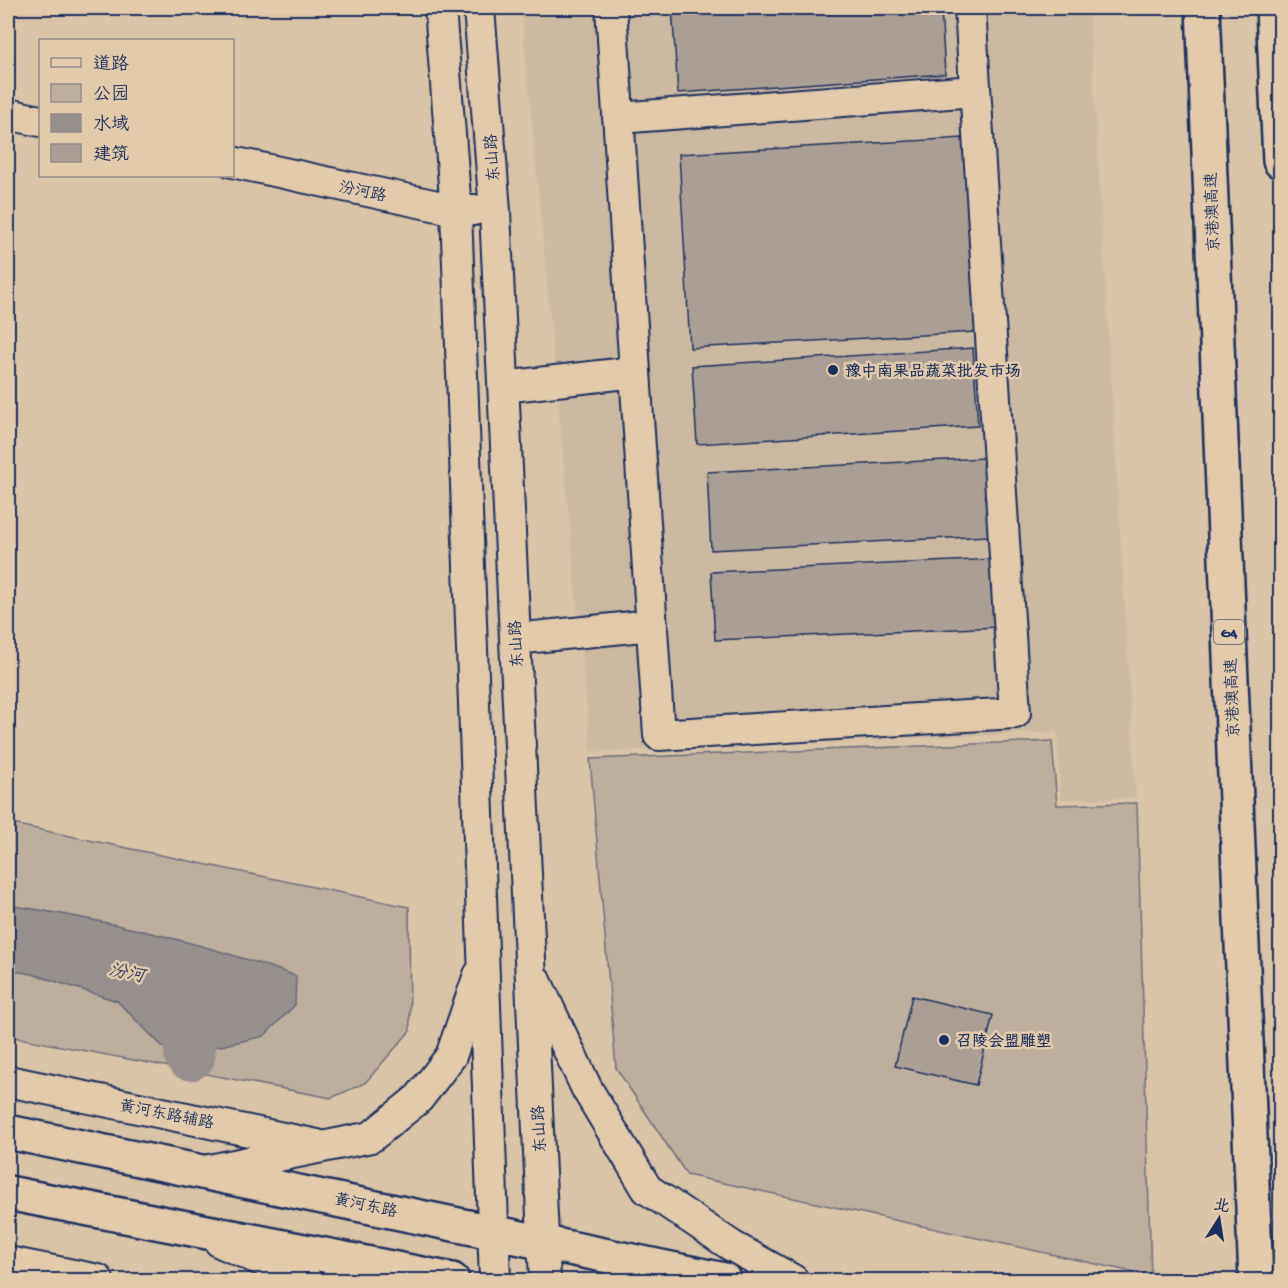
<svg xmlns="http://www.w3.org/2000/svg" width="1288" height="1288" viewBox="0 0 1288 1288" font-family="'Gochi Hand','LXGW WenKai TC',sans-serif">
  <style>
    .built { fill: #ccb9a2 }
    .green { fill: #beae9d; stroke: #6c6e7e; stroke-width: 1.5 }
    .water { fill: #968f8d; stroke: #65697a; stroke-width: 1.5 }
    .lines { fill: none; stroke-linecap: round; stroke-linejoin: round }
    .river { stroke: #968f8d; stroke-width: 51 }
    .building { fill: #ab9f95; stroke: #1b2f5e; stroke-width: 1.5 }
    .minor-casing { stroke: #1b2f5e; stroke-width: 34 }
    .major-casing { stroke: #1b2f5e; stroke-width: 38 }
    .highway-casing { stroke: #1b2f5e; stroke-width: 38 }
    .minor { stroke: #e2caaa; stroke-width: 30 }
    .major { stroke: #e2caaa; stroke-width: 33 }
    .highway { stroke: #e2caaa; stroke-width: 33 }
    .poi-dot { fill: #1b2f5e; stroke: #e2caaa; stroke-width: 2 }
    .labels { text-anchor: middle; stroke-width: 5; stroke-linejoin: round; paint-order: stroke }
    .shield { fill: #e2caaa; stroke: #575e75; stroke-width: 1.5 }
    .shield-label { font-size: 15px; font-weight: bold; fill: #1b2f5e }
    .street-label { font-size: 16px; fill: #1b2f5e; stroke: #e2caaa }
    .poi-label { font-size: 16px; font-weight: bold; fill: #1b2f5e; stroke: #e2caaa; text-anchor: start }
    .water-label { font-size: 18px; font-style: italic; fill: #2d3d65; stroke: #e2caaa }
  </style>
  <rect width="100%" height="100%" fill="#dac4a7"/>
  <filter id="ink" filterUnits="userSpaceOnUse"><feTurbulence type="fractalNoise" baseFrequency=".0167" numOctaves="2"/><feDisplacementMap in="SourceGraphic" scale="12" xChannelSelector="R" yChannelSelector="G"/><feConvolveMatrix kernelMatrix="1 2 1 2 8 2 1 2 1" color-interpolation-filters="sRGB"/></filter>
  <g filter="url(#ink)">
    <path class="built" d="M521 8H1089L1136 798 1061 799 1057 732 591 752Z"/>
    <path class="green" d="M1052 741 1057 805 1137 803 1151 1276 687 1175 616 1068 590 759Z
      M8 823 409 907 410 1031 365 1083 331 1098 8 1036Z"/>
    <path class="water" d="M8 905C107 920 201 942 296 976L295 1005 264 1036 221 1046 165 1049 117 1001 32 974 8 970Z"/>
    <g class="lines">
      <path class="river" d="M167 986 187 1001 190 1055"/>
    </g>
    <path class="building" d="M672 8H941L945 74 678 93Z
      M964 138 976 332 690 348 679 154Z
      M973 348 978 426 697 444 692 366Z
      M985 458 989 536 711 550 707 472Z
      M996 559 999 627 715 640 711 572Z
      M912 996 993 1015 976 1085 895 1066Z"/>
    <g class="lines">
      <defs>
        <path id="minor" d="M440 8 456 210 495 1280
          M479 8 495 211 545 1280
          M611 8 659 735 1015 713 970 8
          M8 114 40 121
          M618 118 975 91
          M232 162 456 210H474
          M503 387 635 372
          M515 639 652 625
          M536 981 587 1089 647 1189 732 1246 793 1280
          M8 1081 317 1145
          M205 1171 371 1137 419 1098 451 1056 479 975
          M220 1242 306 1280
          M8 1262 98 1280"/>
        <path id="major" d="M8 1132 724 1280
          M8 1193 452 1280"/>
        <path id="highway" d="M1203 8 1256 1280
          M1273 8 1280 161"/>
      </defs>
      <use href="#minor" class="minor-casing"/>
      <use href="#major" class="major-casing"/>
      <use href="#highway" class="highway-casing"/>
      <use href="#minor" class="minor"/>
      <use href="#major" class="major"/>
      <use href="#highway" class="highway"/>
    </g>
  </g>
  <g class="poi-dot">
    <circle cx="833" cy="370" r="6"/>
    <circle cx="944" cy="1040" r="6"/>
  </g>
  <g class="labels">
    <rect class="shield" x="1214" y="620" width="30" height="24" rx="4.5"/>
    <g class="shield-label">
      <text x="1229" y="637">G4</text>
    </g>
    <g class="street-label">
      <text transform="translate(491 158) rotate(-94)" y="6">东山路</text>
      <text transform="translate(363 190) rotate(12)" y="6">汾河路</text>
      <text transform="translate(1211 212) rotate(-92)" y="6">京港澳高速</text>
      <text transform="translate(515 644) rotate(-93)" y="6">东山路</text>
      <text transform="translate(1231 698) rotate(-92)" y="6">京港澳高速</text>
      <text transform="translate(167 1113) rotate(11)" y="6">黄河东路辅路</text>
      <text transform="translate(538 1129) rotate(-93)" y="6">东山路</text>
      <text transform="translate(366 1204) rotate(12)" y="6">黄河东路</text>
    </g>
    <g class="poi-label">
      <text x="845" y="376">豫中南果品蔬菜批发市场</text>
      <text x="956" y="1046">召陵会盟雕塑</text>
    </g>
    <g class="water-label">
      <text transform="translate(127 972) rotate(12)" y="6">汾河</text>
    </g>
  </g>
  <rect width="1288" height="1288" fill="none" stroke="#e2caaa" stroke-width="30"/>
  <rect x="15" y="15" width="1258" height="1258" fill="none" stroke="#1b2f5e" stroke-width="2" filter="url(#ink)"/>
  <rect x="39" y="39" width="195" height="138" fill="#e2caaa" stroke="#928c8c" stroke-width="1.5"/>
  <rect x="51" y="58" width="30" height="9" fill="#e2caaa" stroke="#928c8c" stroke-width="1.5"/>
  <text x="93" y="69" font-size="18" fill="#1b2f5e">道路</text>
  <rect x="51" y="84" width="30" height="18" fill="#beae9d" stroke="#928c8c" stroke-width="1.5"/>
  <text x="93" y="99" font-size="18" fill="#1b2f5e">公园</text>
  <rect x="51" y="114" width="30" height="18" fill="#968f8d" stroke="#928c8c" stroke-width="1.5"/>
  <text x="93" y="129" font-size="18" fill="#1b2f5e">水域</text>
  <rect x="51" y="144" width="30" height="18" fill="#ab9f95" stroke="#928c8c" stroke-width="1.5"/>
  <text x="93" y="159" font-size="18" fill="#1b2f5e">建筑</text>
  <g transform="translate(1219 1219) rotate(12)" stroke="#e2caaa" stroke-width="4.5" paint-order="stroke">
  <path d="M0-4.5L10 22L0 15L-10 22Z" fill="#1b2f5e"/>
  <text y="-9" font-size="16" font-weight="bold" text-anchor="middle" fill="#1b2f5e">北</text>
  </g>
</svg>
